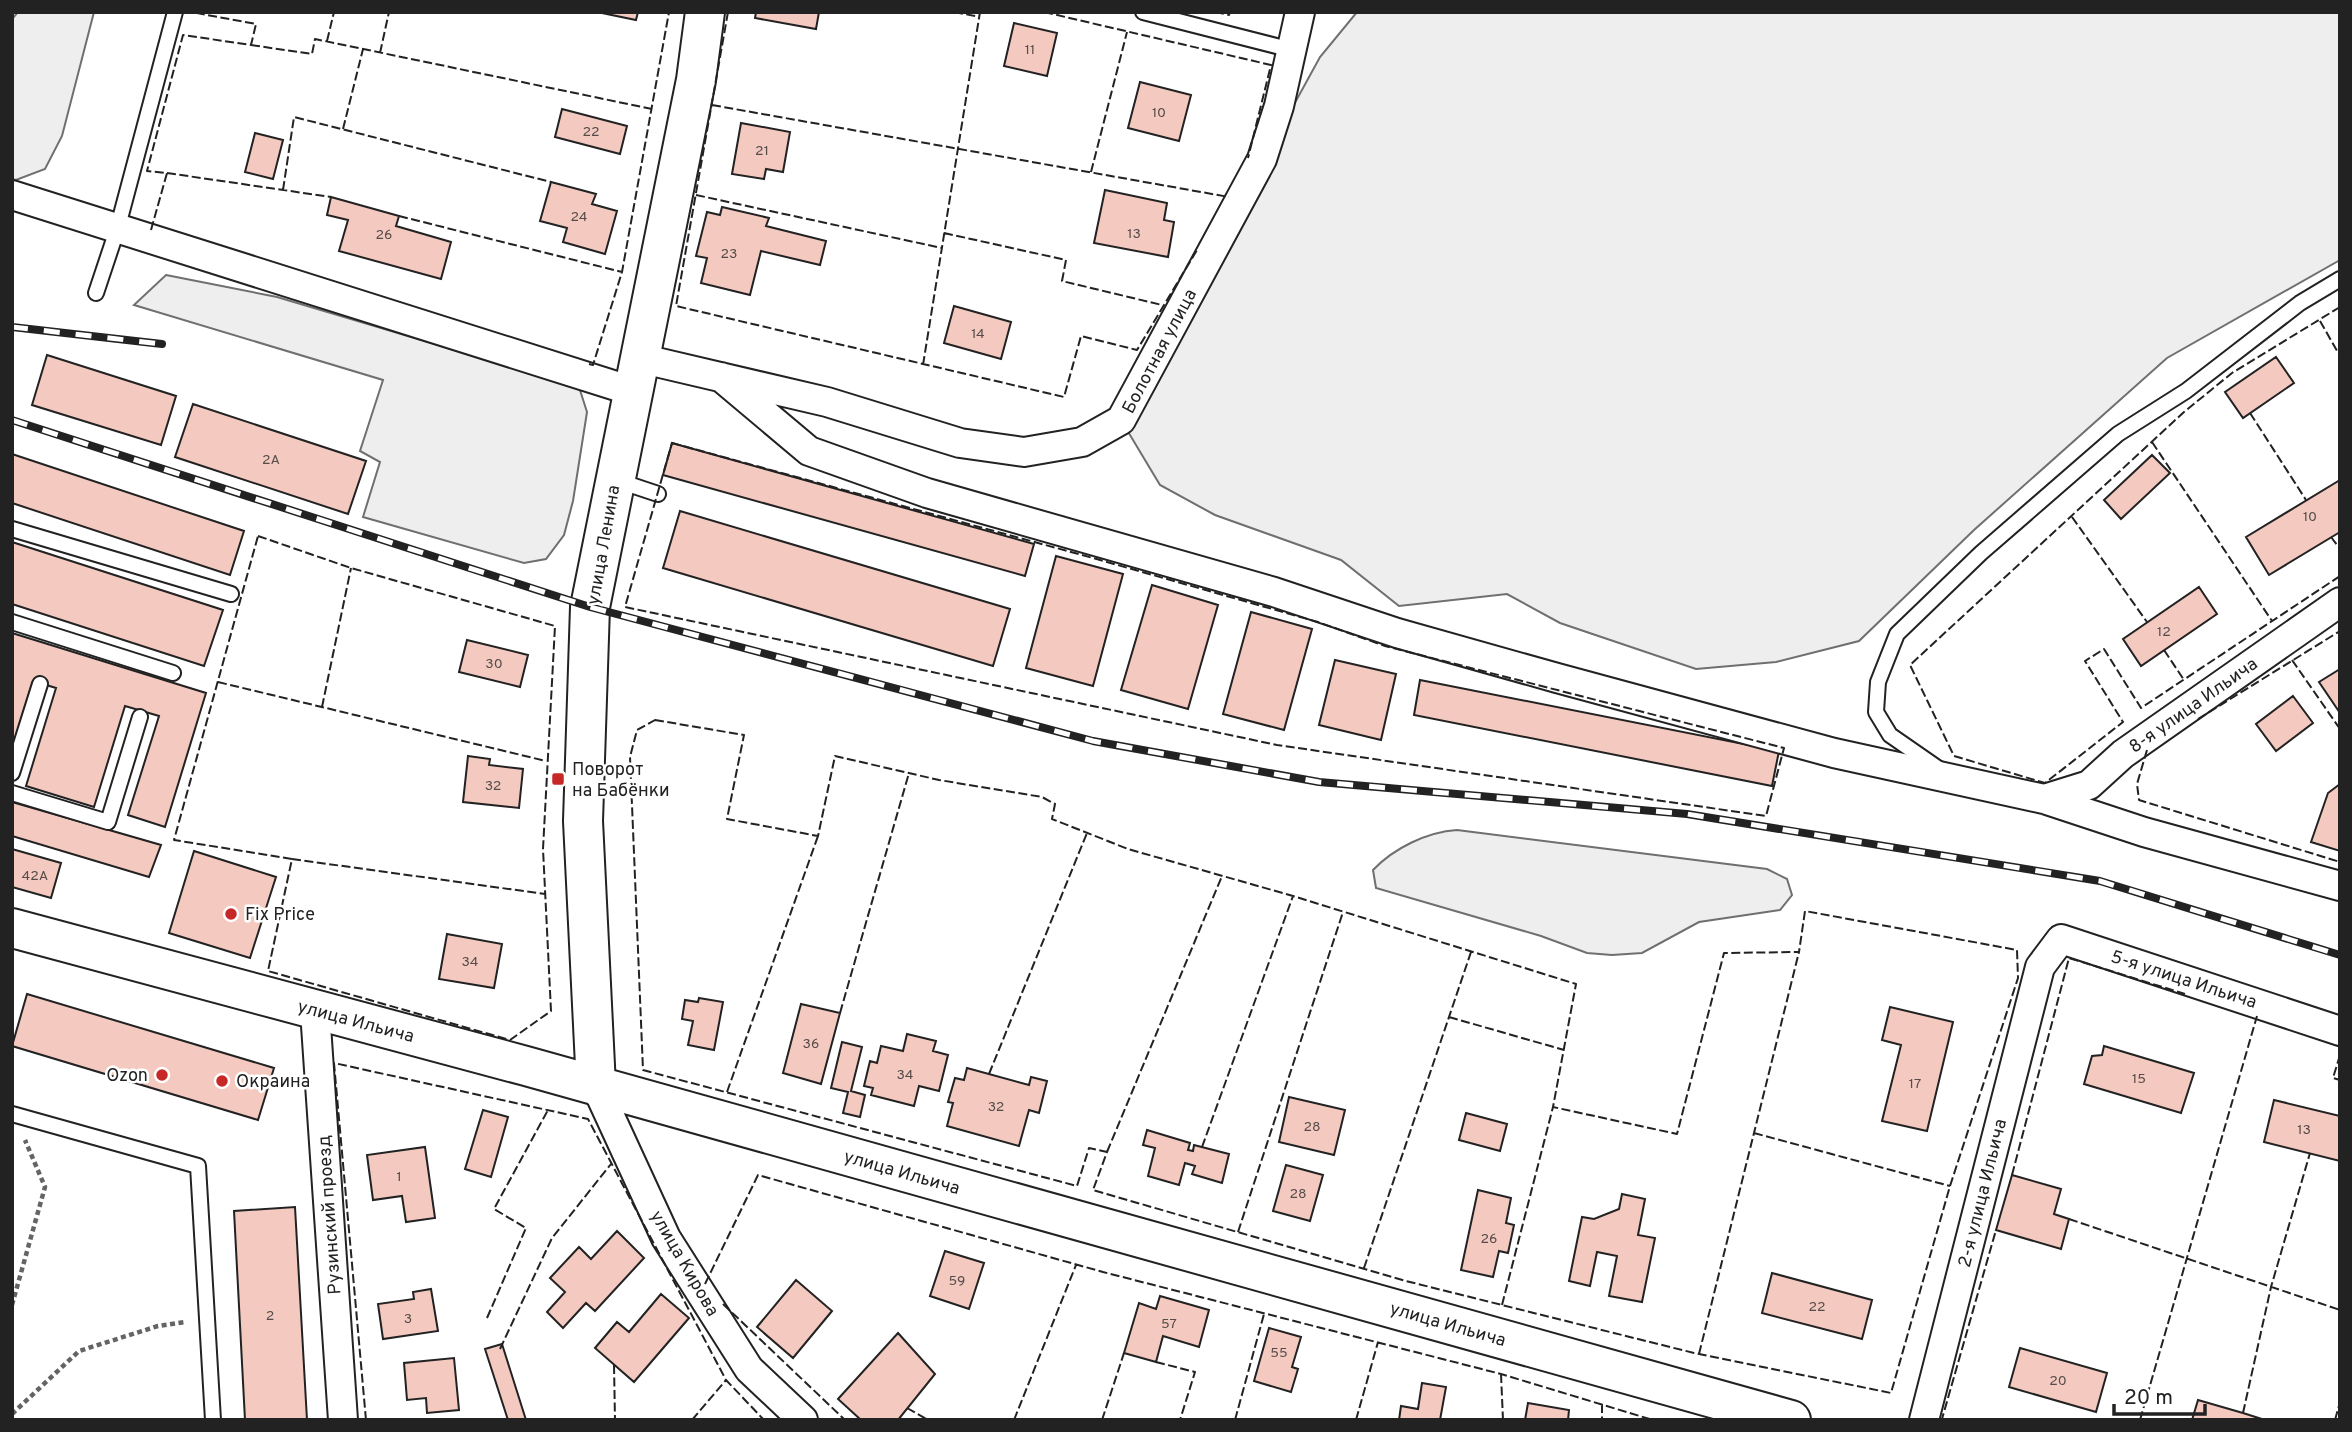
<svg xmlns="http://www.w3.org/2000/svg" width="2352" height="1432" viewBox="0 0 2352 1432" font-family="Overpass,sans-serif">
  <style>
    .green { fill: #eee; stroke: #6f6f6f; stroke-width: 2 }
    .building { fill: #f3c9c0; stroke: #222; stroke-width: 2 }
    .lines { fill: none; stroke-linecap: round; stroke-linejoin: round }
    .lane-casing { stroke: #222; stroke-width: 18 }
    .street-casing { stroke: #222; stroke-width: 32 }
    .secondary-casing { stroke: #222; stroke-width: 42 }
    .path { stroke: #646464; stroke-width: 4.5; stroke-dasharray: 5 3.5; stroke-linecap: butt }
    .lane { stroke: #fff; stroke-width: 14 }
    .street { stroke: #fff; stroke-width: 28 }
    .secondary { stroke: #fff; stroke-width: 38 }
    .rail-casing { stroke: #222; stroke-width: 8 }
    .rail { stroke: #fff; stroke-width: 5; stroke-dasharray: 16; stroke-linecap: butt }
    .fence { stroke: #222; stroke-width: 2; stroke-dasharray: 9 3.5; stroke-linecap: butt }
    .poi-dot { fill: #c62828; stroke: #fff; stroke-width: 2.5 }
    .labels { text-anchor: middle; stroke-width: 5; stroke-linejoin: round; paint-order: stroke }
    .number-label { font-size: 14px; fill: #564c4a }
    .street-label { font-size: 18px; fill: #222; stroke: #fff }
    .poi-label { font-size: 18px; fill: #222; stroke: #fff; text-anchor: start }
  </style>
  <rect width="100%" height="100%" fill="#fff"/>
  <path class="green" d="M18 12H94L62 136 45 169 16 180 12 179V19Z
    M1357 12H2340V260L2167 358 1974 530 1859 641 1776 662 1696 669 1560 623 1507 594 1399 606 1341 560 1215 515 1160 485 1121 420 1320 57Z
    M166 275 277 297 579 387 587 412 573 501 564 535 546 559 524 563 363 517 380 462 360 451 383 380 134 305Z
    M1457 830 1767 869 1787 879 1792 895 1780 910 1699 922 1642 953 1612 955 1587 953 1541 936 1376 888 1373 870C1394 848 1427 832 1457 830Z"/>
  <path class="building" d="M597 12H638L636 20Z
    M756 12H819L816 29 755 18Z
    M1014 23 1057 33 1047 76 1004 66Z
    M1140 82 1191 95 1179 141 1128 128Z
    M562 109 627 126 620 154 555 137Z
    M741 123 790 132 783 172 766 169 764 179 732 174Z
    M255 133 283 140 273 179 245 172Z
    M551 182 596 194 592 204 617 211 605 254 563 242 567 228 540 221Z
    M1105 190 1167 203 1164 220 1174 222 1168 257 1094 243Z
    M331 197 399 216 396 226 451 242 441 279 339 251 348 220 327 215Z
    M722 207 769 218 766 226 826 241 820 265 761 251 750 295 701 283 707 258 696 256 707 212 720 215Z
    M954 306 1011 322 1001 359 944 343Z
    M47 355 176 396 161 445 32 405Z
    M2276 357 2294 383 2243 418 2225 392Z
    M193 404 366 461 348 514 175 457Z
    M672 443 1034 544 1025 576 663 475Z
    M12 454 244 531 230 575 12 503Z
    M2152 455 2170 473 2121 519 2104 500Z
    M2340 480V532L2269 575 2246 537Z
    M680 511 1010 609 993 666 663 568Z
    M12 542 223 610 204 666 12 604Z
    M1056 556 1123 574 1093 686 1026 668Z
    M1152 585 1218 605 1188 709 1121 690Z
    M2199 587 2217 614 2141 666 2123 639Z
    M1251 612 1312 629 1284 730 1223 714Z
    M12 633 206 693 165 827 128 815 159 716 125 706 94 807 26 786 56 688 33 681 12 748Z
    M467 640 528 655 520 687 459 672Z
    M1335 660 1396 674 1381 740 1319 725Z
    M2340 669V713L2319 682Z
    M1420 680 1779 751 1772 786 1414 715Z
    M2293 696 2313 723 2276 751 2256 724Z
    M468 756 490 759 489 765 523 769 519 808 463 802Z
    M2340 784V851L2311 842 2328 793Z
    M12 802 161 845 149 877 12 836Z
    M12 849 61 863 51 898 12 887Z
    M194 851 276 877 250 958 169 933Z
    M447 934 502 944 494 988 439 979Z
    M27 994 274 1068 258 1120 12 1046Z
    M699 998 723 1002 714 1050 688 1045 693 1021 682 1019 685 1000 698 1002Z
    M801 1004 840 1013 821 1084 783 1073Z
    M1890 1007 1953 1022 1927 1131 1882 1121 1901 1045 1882 1040Z
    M907 1034 936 1041 933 1051 948 1055 939 1091 919 1086 914 1106 871 1095 873 1088 864 1086 870 1061 877 1063 881 1046 903 1051Z
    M842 1042 862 1047 851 1091 865 1095 860 1117 843 1113 848 1092 831 1088Z
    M2104 1046 2194 1073 2181 1113 2084 1084 2092 1056 2102 1055Z
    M967 1068 1029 1085 1031 1077 1047 1081 1039 1113 1029 1110 1019 1146 947 1126 953 1103 948 1102 955 1078 964 1080Z
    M1289 1097 1345 1110 1334 1155 1279 1142Z
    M2274 1100 2340 1116V1161L2264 1142Z
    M483 1110 508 1117 491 1177 465 1169Z
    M1466 1113 1507 1124 1500 1151 1459 1140Z
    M1147 1130 1190 1143 1188 1150 1193 1151 1194 1145 1229 1154 1222 1183 1192 1174 1195 1166 1185 1163 1179 1185 1148 1176 1155 1148 1143 1145Z
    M425 1147 435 1218 406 1222 402 1196 373 1200 367 1155Z
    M1286 1165 1323 1175 1310 1221 1273 1211Z
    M2012 1175 2061 1189 2054 1214 2069 1219 2061 1249 1996 1230Z
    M1478 1190 1511 1198 1506 1223 1514 1225 1508 1253 1499 1251 1493 1277 1461 1270Z
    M1622 1194 1645 1199 1638 1235 1655 1238 1642 1302 1609 1296 1617 1256 1597 1252 1590 1286 1569 1281 1582 1217 1594 1219 1619 1209Z
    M295 1207 307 1420H245L234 1211Z
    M617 1231 644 1258 595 1311 586 1303 563 1328 547 1312 565 1292 550 1278 579 1247 591 1259Z
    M945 1251 984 1263 969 1309 930 1296Z
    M1772 1273 1872 1300 1862 1339 1762 1313Z
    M796 1280 832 1311 793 1358 757 1327Z
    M431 1289 438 1331 383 1339 378 1304 414 1299 413 1292Z
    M661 1294 689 1318 634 1382 595 1348 617 1322 629 1332Z
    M1160 1296 1209 1310 1199 1347 1163 1336 1156 1362 1124 1353 1139 1303 1156 1309Z
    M1269 1328 1301 1337 1292 1367 1298 1369 1291 1392 1254 1381Z
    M898 1333 935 1374 898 1420H861L838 1399Z
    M502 1344 526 1420H508L485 1349Z
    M2020 1348 2107 1373 2096 1412 2009 1387Z
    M454 1358 459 1410 427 1413 426 1398 407 1400 404 1363Z
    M1422 1383 1446 1387 1440 1420H1399L1401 1406 1418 1409Z
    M2198 1400 2243 1413 2265 1420H2192Z
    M1528 1403 1569 1410 1568 1420H1525Z"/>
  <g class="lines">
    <defs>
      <path id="lane" d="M1143 12 1292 50
        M96 293 117 230 175 12
        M616 480 658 494
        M12 529 231 594
        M12 622 173 673
        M1939 769 1890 735 1876 712 1878 682 1897 634 1981 553 2118 434 2186 391 2300 303 2340 279
        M12 773 40 684
        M12 793 108 822 140 717
        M12 1114 198 1166 213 1420"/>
      <path id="street" d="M12 195 632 391
        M639 358 827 402 960 443 1024 452 1082 442 1121 420 1262 159 1279 106 1300 12
        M721 377 809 451 927 493 1274 592 1397 633 1557 678 1834 753 2044 799 2144 832 2340 886
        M2044 799 2089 785 2123 754 2340 602
        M315 1011 343 1420
        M596 1086 666 1238 749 1369 803 1420
        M1924 1420 2040 967 2061 939 2340 1031"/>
      <path id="secondary" d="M12 928 526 1066 1791 1420
        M596 1086 583 821 590 607 696 80 705 12"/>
    </defs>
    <use href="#lane" class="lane-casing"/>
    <use href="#street" class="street-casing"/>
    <use href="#secondary" class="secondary-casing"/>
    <path class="path" d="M12 1305 45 1187 25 1140
      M12 1414 79 1351 158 1326 185 1322"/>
    <use href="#lane" class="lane"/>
    <use href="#street" class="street"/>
    <use href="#secondary" class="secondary"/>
    <defs>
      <path id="rail" d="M12 327 162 344
        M12 420 590 607 1093 741 1319 782 1687 814 2100 881 2340 955"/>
    </defs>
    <use href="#rail" class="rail-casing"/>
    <use href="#rail" class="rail"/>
    <path class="fence" d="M728 12 676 306 1064 397 1081 336 1137 350 1197 250
      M954 12 980 17
      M1044 12 1271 65 1248 158
      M1215 12 1229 15 1230 12
      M327 41 334 12
      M251 45 312 54 315 39 652 109
      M380 53 389 12
      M712 105 1229 197
      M343 129 363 49
      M1091 172 1127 32
      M167 173 331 197
      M283 190 294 117 551 182
      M696 195 942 248
      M399 216 622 272
      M151 230 167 173 147 171 183 35 251 45 256 24 191 12
      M944 233 1066 260 1062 281 1162 305
      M2340 307 2232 373 2184 412 1910 665 1954 756 2045 783 2123 722 2085 661 2104 649 2141 708 2340 576
      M2320 321 2340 356
      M589 364 593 365 622 272 669 12
      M923 365 980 12
      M2250 413 2306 500
      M2152 442 2272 621
      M672 443 1093 558 1318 622 1385 646 1784 748 1766 816 1277 745 625 607Z
      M2072 517 2147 622
      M258 536 351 568 555 626 543 849 551 1011 510 1040 268 971 292 859 174 840Z
      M2331 537 2340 549
      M2164 650 2184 680
      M2292 660 2340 729
      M218 682 546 761
      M322 707 351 568
      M2198 719 2340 631
      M655 720 744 735 727 819 818 836 835 756 939 780 1042 797 1055 804 1052 819 1128 849 1293 896 1576 984 1553 1107 1677 1134 1724 953 1799 952 1805 911 2017 950 2018 978 1950 1186 1891 1393 1694 1353 1406 1281 1093 1190 1107 1152 1089 1148 1077 1186 643 1070 630 757 637 730Z
      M2147 750 2137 784 2139 800 2340 862
      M292 859 545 894
      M840 1013 909 773
      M1449 1017 1564 1050
      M2340 1055 2333 1078 2340 1080
      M989 1074 1087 833
      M727 1092 818 836
      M1754 1133 1950 1186
      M1202 1147 1293 896
      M1107 1152 1222 876
      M2012 1175 2069 958 2185 994
      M2069 1219 2340 1310
      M1238 1232 1343 912
      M1364 1268 1471 952
      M705 1284 758 1175 1103 1272 1501 1374 1653 1420
      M723 1304 845 1420
      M1502 1305 1553 1107
      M487 1318 526 1228 494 1209 548 1110
      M500 1349 552 1238 611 1164
      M1699 1354 1799 952
      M1156 1362 1195 1372 1180 1420
      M614 1365 615 1420
      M1501 1374 1503 1420
      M1602 1404V1420
      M907 1408 928 1420
      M2243 1413 2271 1287 2310 1153
      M366 1420 334 1063 588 1119 726 1380 764 1420
      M692 1420 726 1380
      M1014 1420 1076 1265
      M1102 1420 1124 1353
      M1235 1420 1264 1314
      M1356 1420 1378 1342
      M1945 1420 1942 1419 1996 1230
      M2140 1420 2257 1016
      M2335 1420 2340 1402"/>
  </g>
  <g class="poi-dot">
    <rect x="551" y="772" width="14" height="14" rx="3.5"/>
    <circle cx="231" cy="914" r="7"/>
    <circle cx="162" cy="1075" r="7"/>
    <circle cx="222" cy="1081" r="7"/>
  </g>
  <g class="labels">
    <g class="number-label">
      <text x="1030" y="54">11</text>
      <text x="1159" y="117">10</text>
      <text x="591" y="136">22</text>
      <text x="762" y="155">21</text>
      <text x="579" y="221">24</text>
      <text x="1134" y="238">13</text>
      <text x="384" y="239">26</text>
      <text x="729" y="258">23</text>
      <text x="978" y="338">14</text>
      <text x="271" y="464">2А</text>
      <text x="2310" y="521">10</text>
      <text x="2164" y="636">12</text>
      <text x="494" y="668">30</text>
      <text x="493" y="790">32</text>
      <text x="35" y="880">42А</text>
      <text x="470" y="966">34</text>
      <text x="811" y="1048">36</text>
      <text x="905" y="1079">34</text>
      <text x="2139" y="1083">15</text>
      <text x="1915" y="1088">17</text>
      <text x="996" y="1111">32</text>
      <text x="1312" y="1131">28</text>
      <text x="2304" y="1134">13</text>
      <text x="399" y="1181">1</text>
      <text x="1298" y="1198">28</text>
      <text x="1489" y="1243">26</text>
      <text x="957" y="1285">59</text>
      <text x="1817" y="1311">22</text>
      <text x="270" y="1320">2</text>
      <text x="408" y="1323">3</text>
      <text x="1169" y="1328">57</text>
      <text x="1279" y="1357">55</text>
      <text x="2058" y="1385">20</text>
    </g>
    <g class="street-label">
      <text transform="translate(1159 351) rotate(-62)" y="6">Болотная улица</text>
      <text transform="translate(603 545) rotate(-80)" y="6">улица Ленина</text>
      <text transform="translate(2193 705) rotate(-35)" y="6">8-я улица Ильича</text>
      <text transform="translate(2184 979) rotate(18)" y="6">5-я улица Ильича</text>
      <text transform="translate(356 1021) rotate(15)" y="6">улица Ильича</text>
      <text transform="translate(902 1172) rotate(16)" y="6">улица Ильича</text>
      <text transform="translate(1982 1193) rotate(-76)" y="6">2-я улица Ильича</text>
      <text transform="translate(329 1215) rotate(-94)" y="6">Рузинский проезд</text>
      <text transform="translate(685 1263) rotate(60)" y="6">улица Кирова</text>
      <text transform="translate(1448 1324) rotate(16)" y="6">улица Ильича</text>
    </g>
    <g class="poi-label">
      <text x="572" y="775">Поворот<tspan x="572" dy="21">на Бабёнки</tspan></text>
      <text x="245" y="920">Fix Price</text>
      <text x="148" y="1081" text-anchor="end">Ozon</text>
      <text x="236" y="1087">Окраина</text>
    </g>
  </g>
  <rect width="2352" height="1432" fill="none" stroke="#222222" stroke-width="28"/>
  <path d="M2114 1404v10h91v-10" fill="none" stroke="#222222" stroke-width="3.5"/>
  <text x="2124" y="1404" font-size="21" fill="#222222" stroke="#ffffff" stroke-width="5" paint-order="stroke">20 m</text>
</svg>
